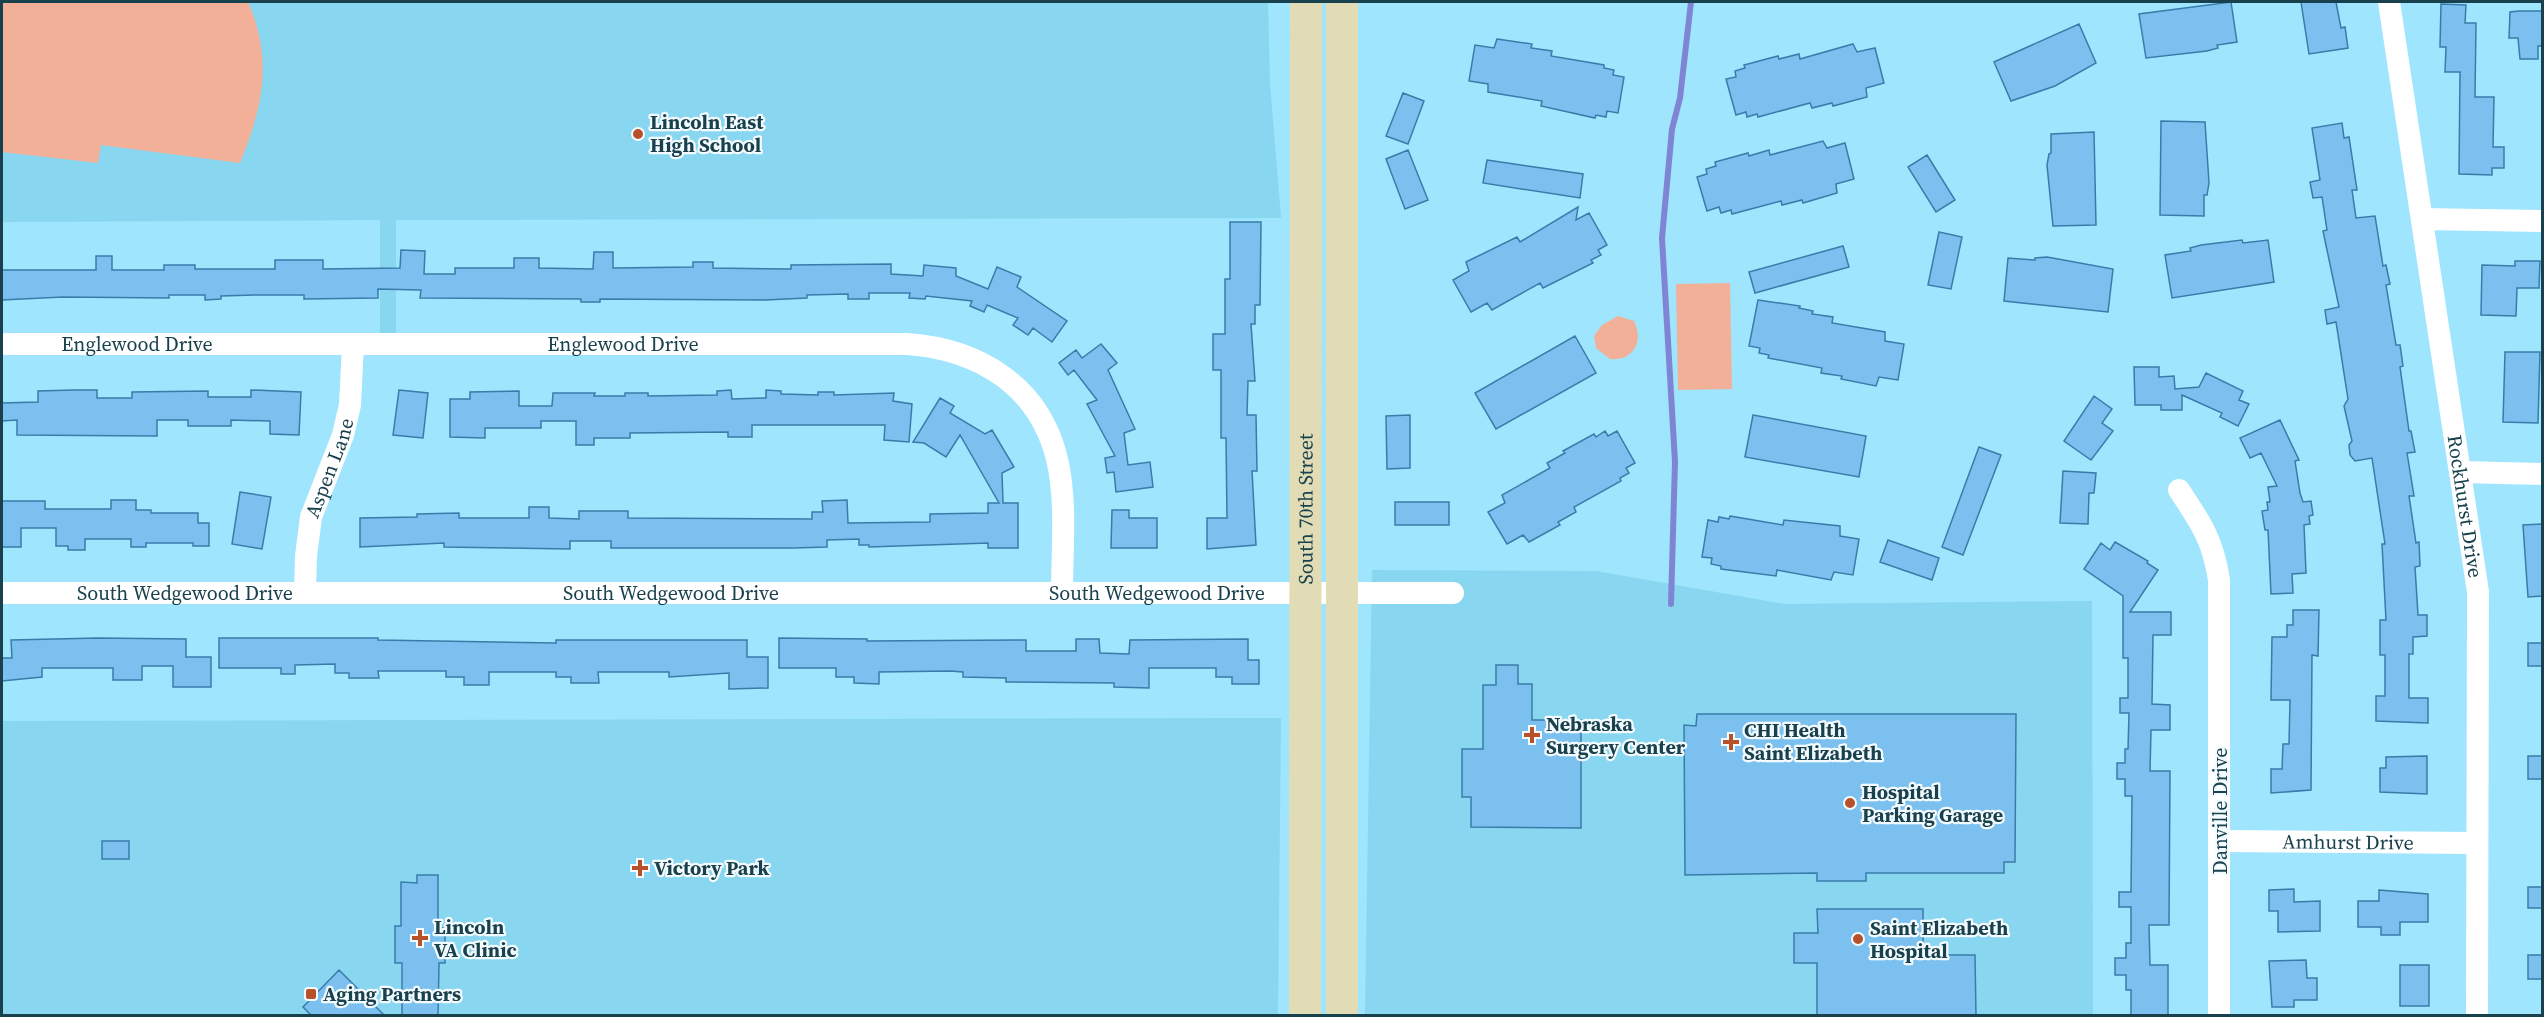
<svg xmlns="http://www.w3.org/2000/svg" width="2544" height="1017" viewBox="0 0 2544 1017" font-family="'Source Serif 4',serif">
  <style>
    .built { fill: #88d6ef }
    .green { fill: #f2b098 }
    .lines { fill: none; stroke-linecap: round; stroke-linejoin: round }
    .stream { stroke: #8084d4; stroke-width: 6 }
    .building { fill: #7cc0f0; stroke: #397ca9; stroke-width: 1.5 }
    .street { stroke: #fff; stroke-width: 22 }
    .secondary { stroke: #e1dcb6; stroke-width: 32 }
    .poi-dot { fill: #b85129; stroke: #f3fbfe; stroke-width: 2 }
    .labels { text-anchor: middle; stroke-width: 4.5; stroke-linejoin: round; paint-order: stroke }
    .poi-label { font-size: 20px; font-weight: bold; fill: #19414d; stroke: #f3fbfe; text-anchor: start }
    .street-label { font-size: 20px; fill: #19414d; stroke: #f3fbfe }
  </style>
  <rect width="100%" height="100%" fill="#9ee5fd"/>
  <path class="built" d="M2 2H1268L1270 84 1281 218 396 220V344H380V220L2 222Z
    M1372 570 1596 571 1785 604 2092 601 2093 1015 1365 1016Z
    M1281 718 1278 1015H2V721Z"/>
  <path class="green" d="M2 2H248C273 59 263 107 240 163L101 145 98 163 2 152Z
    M1730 283 1732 389 1678 390 1676 284Z
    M1618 316 1634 321C1644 341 1634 361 1610 359L1596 348 1594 336 1602 325Z"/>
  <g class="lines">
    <path class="stream" d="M1671 604 1675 462 1662 238 1672 129 1680 98 1691 2"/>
  </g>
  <path class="building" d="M2231 2 2237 42 2217 45 2218 48 2207 51 2146 58 2139 14Z
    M2301 2H2336L2341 28 2345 27 2348 48 2309 54Z
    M2441 4 2466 5 2465 23H2476L2475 97H2494L2493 147H2504V168H2492V175L2459 174 2460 72H2445L2446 47H2440Z
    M2519 11H2542V46H2538V59H2520L2518 38H2509L2510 12Z
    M2079 24 2096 63 2055 86 2011 101 1994 62Z
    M1497 39 1532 44 1531 48 1552 51 1551 56 1604 65V68L1614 70 1613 75 1624 77 1618 113 1607 111 1606 117 1596 115 1595 118 1541 106 1542 101 1488 92V84L1469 81 1475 45 1494 48Z
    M1853 44 1857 52 1875 48 1884 83 1866 88 1867 97 1833 106 1832 103 1812 108 1810 103 1758 117 1757 114 1747 117 1746 112 1736 115 1726 79 1736 77 1735 71 1745 68 1744 65 1778 56 1779 59 1799 54 1800 59Z
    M1403 93 1424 101 1408 144 1386 136Z
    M2161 121 2205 122 2209 183 2207 195H2204V216L2160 215Z
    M2342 123 2344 138 2349 137 2357 190H2352L2356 218 2375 216 2383 266 2386 265 2390 284 2386 285 2396 345H2400L2403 366 2400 367 2409 431H2411L2415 452 2407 453 2414 496H2409L2416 543 2419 542 2420 566 2415 567 2418 615H2427V636L2413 637V654H2409V698H2428V723L2376 721V696H2385V655H2380V620H2386L2382 544H2385L2372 458 2355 461 2350 455 2349 445 2352 441 2344 406 2348 399 2336 322 2327 324 2325 310 2339 307 2323 231 2327 230 2322 197 2313 198 2310 182 2320 180 2312 128Z
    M2094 132 2096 225 2053 226 2047 165 2049 154 2051 153V134Z
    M1823 141 1827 148 1845 143 1854 179 1836 184 1837 193 1803 203 1802 200 1782 205 1781 201 1732 214 1731 210 1721 213 1719 207 1707 211 1697 177 1707 174 1706 169 1716 166 1715 162 1748 153 1749 156 1769 150 1770 155Z
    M1408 150 1428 200 1405 209 1386 159Z
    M1927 155 1955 200 1936 212 1908 167Z
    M1487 160 1583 174 1580 198 1483 183Z
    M1578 207 1576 220 1589 213 1607 245 1598 250 1601 255 1591 260 1593 263 1543 288 1540 283 1492 310 1487 303 1471 312 1453 280 1469 271 1466 262 1517 237 1520 242Z
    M1230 222H1261L1260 305H1255V324H1251L1255 381H1248L1247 415H1256L1257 471H1252L1256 545 1207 549V518H1227L1226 438H1221V370H1213V334H1225V279H1230Z
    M1939 232 1962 237 1951 289 1928 285Z
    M2242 240 2243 243 2268 240 2274 282 2172 298 2165 255 2191 251 2190 248 2201 245Z
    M1843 246 1849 267 1755 293 1749 272Z
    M401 250 425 251 424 274H455V268H514V258H539V268L593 269 594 252H613V268L693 267V262H713V268L791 269V265L891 264V274L923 276 924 265 956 268V276L988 289 997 267 1021 277 1017 287 1067 321 1052 342 1033 328 1028 335 1013 325 1018 318 987 305 984 312 970 306 972 301 926 296 925 299 909 298 910 293H869V299H848V294L807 295V298L765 300 600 299V302H581V299L420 298 421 290 378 289V298L304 299V295H254L221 296V299L205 300V295H169V298L63 297 2 300V270H96V256H112V270H164V265H195V269H275V260H323V269L400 268Z
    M2047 257 2113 269 2108 312 2004 301 2008 258 2035 260V258Z
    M2515 261H2540L2539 288H2517L2516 316 2481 315 2482 265 2515 266Z
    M1758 300 1800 306 1799 308 1813 311 1812 314 1833 317 1832 323 1885 332V341L1904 344 1898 380 1879 377 1876 386 1841 379 1842 376 1821 373 1822 368 1768 358 1769 355 1759 353 1760 348 1749 346Z
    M1575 336 1596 373 1496 429 1475 393Z
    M1101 344 1117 363 1108 370 1135 429 1124 433 1128 465 1150 462 1153 487 1116 492 1114 472 1107 473 1105 458 1115 456 1087 404 1097 400 1074 370 1068 375 1059 363 1076 350 1082 358Z
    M2505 352H2540L2538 423 2503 422Z
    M2134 367H2159V377L2174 376 2175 389 2199 387 2206 373 2243 391 2239 400 2249 404 2238 426 2220 417 2222 413 2182 395V410H2161V405H2135Z
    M74 390H97V398H132V392L208 391V397H251V390L301 392 299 435 270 434V421L231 420V426H188V420H157V436L17 435V420L2 421V403L38 402V391Z
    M399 390 428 393 423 438 393 435Z
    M731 390 732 399 766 398V390L781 391V394L818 395V392H834V395L894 393 893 401 912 404 909 442 884 440 885 425H752V437H728V432L630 433V438H594V445H576V421H541V428H485V438L450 437V399H470V392L519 391V406H552L553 393H595L594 396H625V393H648V396L717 395V391Z
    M2094 396 2112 409 2102 423 2113 431 2091 460 2064 441Z
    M940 398 954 406 950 413 985 434 992 430 1014 467 1002 473 1003 503H1018V548H988V543L869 547V545H859V539L827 540V547L793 548H611V541H570V549L444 547V543L360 547V518L417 517V514L459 513V518H529V507H549V518L579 519V511H628V518L812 519V512H823L822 501 847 500 848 523 930 522V514L988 513V503H999L960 435 946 457 924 443 913 442Z
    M1410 415V468L1387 469 1386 416Z
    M1753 415 1866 436 1859 477 1745 457Z
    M2280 420 2299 460 2295 461 2300 493 2303 502 2311 501 2313 515 2309 516 2310 524 2304 525 2306 573 2292 574 2293 593 2271 594 2268 530H2265L2262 511 2268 510 2267 502H2270L2268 487 2277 486 2261 453 2250 458 2240 438Z
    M1605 431 1608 436 1617 431 1635 463 1626 468 1629 473 1620 478 1621 481 1574 507 1576 512 1558 522 1560 525 1529 542 1523 535 1507 544 1488 512 1505 503 1502 495 1550 468 1547 463 1565 453 1563 451 1594 434 1596 437Z
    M1979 447 2001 455 1963 555 1942 547Z
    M2063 471 2096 473 2094 493H2089L2088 524 2060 523Z
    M240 492 271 497 262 549 232 544Z
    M111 500H136V510H151V513H198V523H209V546H193V543H146V547H131V539H85V550H68V546H56V528H21V547H2V501H45V509H111Z
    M1395 502H1449V525H1395Z
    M1112 510H1129V518H1157V548H1111Z
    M1730 516 1783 525 1784 520 1840 526V536L1859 539 1853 575 1834 572 1831 580 1777 570 1776 576 1721 569V566L1711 564 1712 558 1702 557 1708 520 1718 522 1719 517 1729 519Z
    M2542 524V596L2528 597 2523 525Z
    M1888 540 1939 558 1932 580 1880 562Z
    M2115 542 2148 561 2147 563 2158 570 2130 612H2171V635H2153L2152 704 2170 705V730H2151L2150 771H2170L2169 925H2149L2150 965H2168V1016H2131V990H2126V975H2115V958H2126V943H2131V907H2119V892H2131L2132 796H2125V779H2117V763H2125V749H2128L2129 713H2120V698H2128V658H2123V596L2084 569 2101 543 2110 550Z
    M2293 610H2319L2318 656 2312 655 2311 790 2271 793V769H2282L2283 744H2289L2290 700H2271L2272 637H2287V625H2293Z
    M98 638 186 639V657H211V687H173V666H142V680H113V668H42V677L2 681V658H12L11 640Z
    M219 638H378V640L556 643V640H747V657H768V688L729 689V673L669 677V672H598L599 683H571V677H556V672H489V685H464V677H446V671H378L379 678H349V673H335V664L295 665V674H281V668H219Z
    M779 638 867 639V641L1026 640V651H1076V639H1099L1100 653 1129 654 1130 640 1248 639V660H1259V684H1232V677H1216V668H1149V688L1114 687V683L1006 682V678L963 677V672L950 671 879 672V684L854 683V677H836V668H779Z
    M2528 643H2542V666H2528Z
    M1496 665H1518V684H1532V720H1581V828L1471 827V797H1462V749H1483V685H1496Z
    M1697 714H2016L2015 862H2004V873H1866V881H1817V873L1685 875 1684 725 1696 726Z
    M2427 756V794L2380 792V768H2386V757Z
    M2528 756H2542V779H2528Z
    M102 841H129V859H102Z
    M417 875H438V928H445V963H439L438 1016H402V963H395V926H401V882L417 883Z
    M2528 887H2542V908H2528Z
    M2294 889V902L2320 901V931L2278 932V911H2269V890Z
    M2379 890 2428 894V922H2400V935H2381V927H2358V901H2379Z
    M1817 909H1923V955H1975L1976 1016H1817V963H1794V933H1818Z
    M2528 955H2542V979H2528Z
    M2306 960 2307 978H2317V1000H2294V1007H2272L2269 961Z
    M2400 965H2429V1006H2400Z
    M339 970 385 1016H312L303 1007Z"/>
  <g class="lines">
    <g class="street">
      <path id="s1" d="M2389 2 2478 592 2477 1016"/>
      <path d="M2422 219 2542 221"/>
      <path id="s2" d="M2 344H907C978 349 1039 385 1057 459 1067 501 1062 549 1062 593"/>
      <path d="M2461 472 2542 474"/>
      <path d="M2179 490C2201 523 2213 540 2219 580V1016"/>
      <path id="s3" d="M305 592 306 556 311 517 343 435 350 405 353 344"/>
      <path id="s4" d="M2 593H1453"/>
      <path id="s5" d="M2219 841 2477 843"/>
    </g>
    <g class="secondary">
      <path d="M1342 2V1016"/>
      <path id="s6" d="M1305 1016 1306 2"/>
    </g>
  </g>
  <g class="poi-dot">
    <circle cx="638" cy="134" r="6"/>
    <path d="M1529 726h6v6h6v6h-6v6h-6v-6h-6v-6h6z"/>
    <path d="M1728 733h6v6h6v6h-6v6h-6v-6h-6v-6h6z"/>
    <circle cx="1850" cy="803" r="6"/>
    <path d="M637 859h6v6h6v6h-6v6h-6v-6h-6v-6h6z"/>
    <path d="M417 929h6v6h6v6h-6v6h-6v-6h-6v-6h6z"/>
    <circle cx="1858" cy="939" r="6"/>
    <rect x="305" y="988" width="12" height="12" rx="3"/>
  </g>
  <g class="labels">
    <g class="poi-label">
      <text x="650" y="129">Lincoln East<tspan x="650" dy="23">High School</tspan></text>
      <text x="1546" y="731">Nebraska<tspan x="1546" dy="23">Surgery Center</tspan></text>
      <text x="1744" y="737">CHI Health<tspan x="1744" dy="23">Saint Elizabeth</tspan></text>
      <text x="1862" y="799">Hospital<tspan x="1862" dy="23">Parking Garage</tspan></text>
      <text x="654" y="875">Victory Park</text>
      <text x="434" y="934">Lincoln<tspan x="434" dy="23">VA Clinic</tspan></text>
      <text x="1870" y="935">Saint Elizabeth<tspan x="1870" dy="23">Hospital</tspan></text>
      <text x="323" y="1001">Aging Partners</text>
    </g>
    <g class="street-label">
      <text dy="7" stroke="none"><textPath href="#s2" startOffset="135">Englewood Drive</textPath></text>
      <text dy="7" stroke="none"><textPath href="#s2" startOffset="621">Englewood Drive</textPath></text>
      <text dy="7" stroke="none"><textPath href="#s3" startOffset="128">Aspen Lane</textPath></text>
      <text dy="7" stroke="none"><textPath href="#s1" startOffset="510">Rockhurst Drive</textPath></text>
      <text dy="7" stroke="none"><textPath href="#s6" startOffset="507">South 70th Street</textPath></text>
      <text dy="7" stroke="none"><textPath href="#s4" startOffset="183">South Wedgewood Drive</textPath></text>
      <text dy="7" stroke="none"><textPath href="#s4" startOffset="669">South Wedgewood Drive</textPath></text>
      <text dy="7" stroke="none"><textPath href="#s4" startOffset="1155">South Wedgewood Drive</textPath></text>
      <text transform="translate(2220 811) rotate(-90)" y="7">Danville Drive</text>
      <text dy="7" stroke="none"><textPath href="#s5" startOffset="129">Amhurst Drive</textPath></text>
    </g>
  </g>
  <rect width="2544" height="1017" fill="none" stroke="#19414d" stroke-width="6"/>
</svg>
